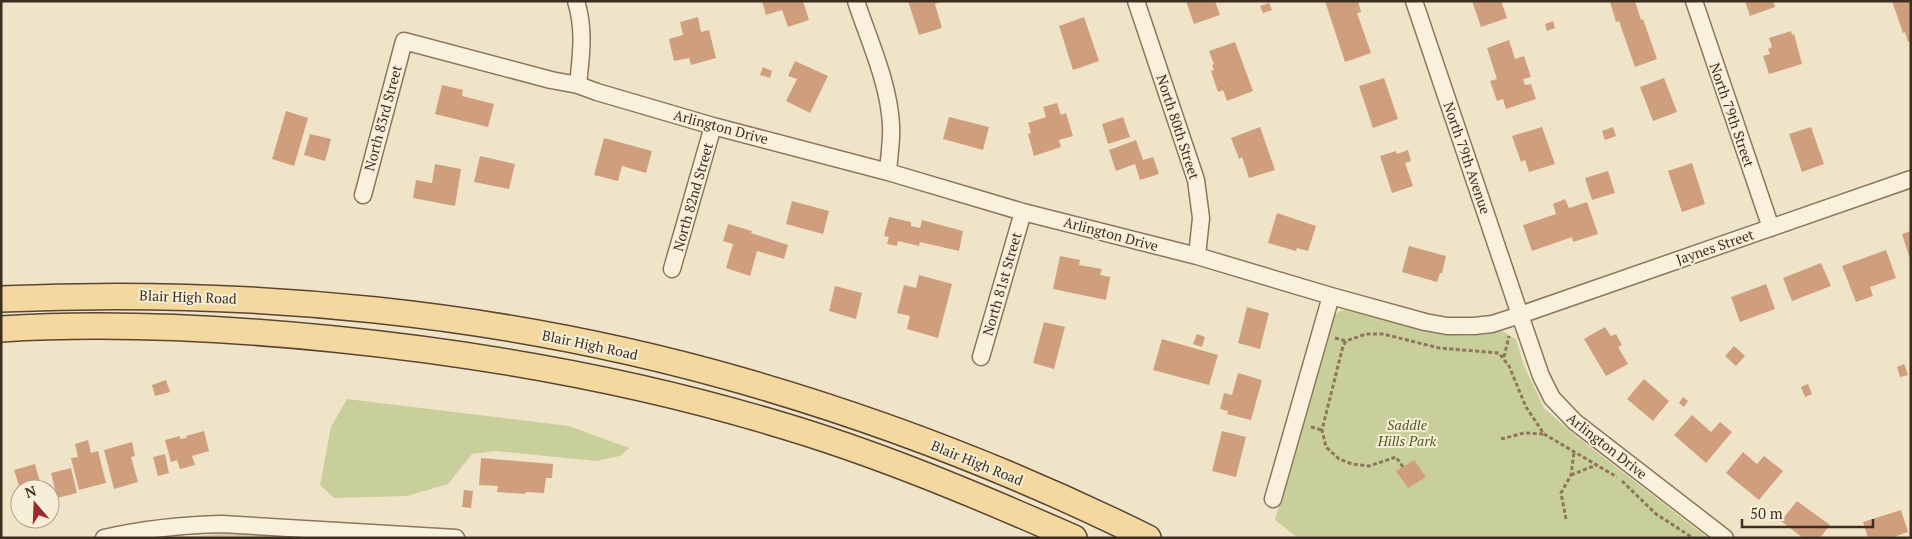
<svg xmlns="http://www.w3.org/2000/svg" width="1912" height="539" viewBox="0 0 1912 539" font-family="'PT Serif',serif">
  <style>
    .green { fill: #c9cf9b }
    .building { fill: #cf9f7d }
    .lines { fill: none; stroke-linecap: round; stroke-linejoin: round }
    .minor-casing { stroke: #8d765c; stroke-width: 19 }
    .primary-casing { stroke: #5b4430; stroke-width: 28 }
    .path { stroke: #8d765c; stroke-width: 3; stroke-dasharray: 4 2.5; stroke-linecap: butt }
    .minor { stroke: #faf1dc; stroke-width: 16 }
    .primary { stroke: #f3d9a0; stroke-width: 25 }
    .labels { text-anchor: middle; stroke-width: 4; stroke-linejoin: round; paint-order: stroke }
    .street-label { font-size: 14px; fill: #3d2e20; stroke: #f7eed8 }
    .park-label { font-size: 14px; font-style: italic; fill: #4d5a26; stroke: #f7eed8 }
  </style>
  <rect width="100%" height="100%" fill="#f0e4c8"/>
  <path class="green" d="M1342 310H1350L1440 334 1469 336 1502 331 1516 339 1524 366 1544 408 1572 433 1708 538H1298L1275 520 1332 321 1336 314Z
    M347 399 569 426 629 448 620 456 596 461 495 451 472 454 448 484 407 496 334 498 320 485 331 427Z
    M229 533 314 538H181Z"/>
  <path class="building" d="M762 1H803L809 20 788 27 782 10 766 15Z
    M908 1H943L935 4 942 28 919 35Z
    M1186 1H1215L1220 15 1194 24Z
    M1325 1H1358L1361 12 1357 13 1371 53 1345 62Z
    M1472 1H1501L1507 18 1481 27Z
    M1613 1H1635L1641 20 1643 19 1657 59 1635 67 1619 21 1616 22 1610 2Z
    M1745 1H1773L1775 7 1750 16Z
    M1892 1H1911V41L1908 42 1905 32 1903 33Z
    M1269 3 1272 10 1263 13 1260 6Z
    M698 17 701 32 709 30 716 58 691 65 689 58 674 61 669 39 683 35 680 22Z
    M1084 17 1099 61 1073 70 1059 26Z
    M1553 21 1555 28 1547 31 1545 24Z
    M1791 31 1792 35 1794 34 1802 64 1769 74 1763 56 1770 54 1768 49 1772 47 1769 38Z
    M1509 40 1515 59 1524 56 1531 77 1523 79 1525 85 1531 84 1536 99 1506 109 1503 99 1497 101 1490 81 1497 79 1487 48Z
    M1235 42 1253 91 1227 101 1223 90 1218 92 1211 71 1214 70 1212 65 1214 64 1209 51Z
    M795 61 828 76 810 113 786 101 797 79 788 76Z
    M763 67 772 71 770 78 760 75Z
    M1384 78 1398 119 1373 128 1359 86Z
    M1664 78 1677 112 1653 121 1640 87Z
    M442 85 463 90 462 96 494 104 488 127 435 114Z
    M1057 103 1061 115 1066 113 1073 136 1059 140 1061 147 1034 156 1028 134 1031 133 1028 123 1046 117 1043 107Z
    M286 111 308 118 294 166 272 159Z
    M949 117 989 127 983 150 943 139Z
    M1123 117 1130 137 1108 144 1102 124Z
    M1260 127 1275 170 1249 178 1242 157 1239 159 1231 138Z
    M1542 127 1555 164 1529 172 1525 160 1521 162 1512 136Z
    M1613 127 1616 136 1605 140 1602 131Z
    M1811 127 1824 164 1802 172 1789 134Z
    M310 134 331 139 325 161 304 155Z
    M604 138 652 151 646 173 622 166 618 181 594 175Z
    M1136 140 1143 160 1153 157 1159 174 1140 180 1135 164 1116 171 1109 150Z
    M1408 150 1411 161 1405 163 1413 186 1392 193 1380 156 1396 151 1397 154Z
    M480 156 515 164 509 189 474 182Z
    M1692 163 1705 204 1682 212 1668 171Z
    M435 164 461 169 455 206 413 198 416 180 432 183Z
    M1608 171 1615 193 1592 200 1585 178Z
    M1565 199 1569 208 1587 202 1598 234 1573 242 1572 237 1532 251 1523 225 1556 214 1553 204Z
    M792 201 829 211 823 234 786 224Z
    M1277 213 1316 226 1308 251 1297 248 1296 251 1268 243Z
    M889 217 911 222V226L920 228 922 220 963 231 959 251 920 242 919 246 898 241 897 246 887 244 889 237 884 236Z
    M728 224 752 231 751 233 788 245 784 259 757 251 750 276 726 268 733 244 723 241Z
    M1911 231V259H1910L1902 234Z
    M1409 246 1446 256 1442 273H1440L1437 282 1402 272Z
    M1886 250 1896 278 1870 287 1873 296 1856 302 1842 266Z
    M1060 256 1080 260 1079 265 1102 269 1100 275 1110 277 1106 300 1053 289Z
    M1821 263 1831 286 1792 301 1783 278Z
    M919 275 952 284 938 338 907 329 910 316 897 313 904 285 916 288Z
    M1766 284 1775 309 1740 322 1731 297Z
    M835 286 862 293 856 319 829 311Z
    M1247 307 1269 313 1260 349 1238 343Z
    M1044 322 1065 327 1054 369 1033 363Z
    M1605 327 1611 336 1616 334 1622 345 1618 347 1628 364 1606 376 1584 339Z
    M1197 334 1205 337 1202 347 1193 344Z
    M1162 339 1218 355 1209 385 1153 370Z
    M1734 346 1745 356 1736 366 1725 356Z
    M1904 364 1908 375 1900 377 1897 367Z
    M1238 373 1262 380 1251 420 1227 414 1228 411 1220 409 1224 393 1232 395Z
    M1644 379 1669 401 1653 421 1627 399Z
    M166 380 170 392 155 396 152 385Z
    M1808 384 1812 394 1805 397 1801 387Z
    M1683 397 1688 401 1684 407 1679 403Z
    M1692 415 1711 432 1720 422 1732 432 1706 463 1674 435Z
    M204 431 209 451 192 456 195 465 180 469 177 460 171 462 165 440 180 436V439L187 438 186 436Z
    M1222 431 1246 437 1236 477 1212 471Z
    M88 440 91 453 98 451 106 483 79 490 71 458 78 457 75 444Z
    M132 442 135 456 131 457 138 482 114 489 104 450Z
    M1743 452 1757 464 1764 456 1783 471 1759 500 1726 473Z
    M165 454 169 473 158 476 153 457Z
    M481 458 553 464 552 478H546L544 493 526 492 525 494 497 492 498 486 479 485Z
    M1414 460 1426 477 1408 488 1396 471Z
    M35 464 42 489H20L14 470Z
    M71 468 77 493 57 498 51 473Z
    M464 490 473 491 471 508 462 507Z
    M1797 501 1830 525 1820 538H1803L1781 521Z
    M1901 510 1908 532 1891 538H1868L1863 522Z"/>
  <g class="lines">
    <defs>
      <path id="minor" d="M576 1C585 30 581 56 578 85
        M856 1C869 41 889 83 891 125 892 140 889 156 888 172
        M1136 1 1196 180 1201 218 1197 256
        M1414 1 1520 315 1541 376 1552 398 1575 422 1725 538
        M1694 1 1771 228
        M363 195 404 41 551 80 578 85 597 92 713 126 888 172 1023 212 1197 256 1331 296 1425 322 1447 326H1474L1492 324 1520 315 1911 179
        M672 269 713 126
        M981 357 1023 212
        M1273 499 1331 296
        M104 538C143 529 182 525 222 524L456 538"/>
      <path id="primary" d="M1 299C250 288 504 312 743 381 882 421 1019 474 1148 538
        M1 329C112 322 224 328 334 339 482 354 631 380 774 423 877 453 976 495 1074 538"/>
    </defs>
    <use href="#minor" class="minor-casing"/>
    <use href="#primary" class="primary-casing"/>
    <path class="path" d="M1335 338 1346 341
      M1504 357 1509 336
      M1311 427 1322 430
      M1501 439 1524 433 1543 434
      M1403 467 1396 457 1369 466 1352 464 1339 459 1326 447 1322 430 1343 346 1346 341 1366 334H1383L1439 348 1499 353 1509 366 1526 407 1544 434 1617 477
      M1571 475 1596 465
      M1622 481 1656 514 1693 538
      M1566 519 1561 493 1571 475 1574 452"/>
    <use href="#minor" class="minor"/>
    <use href="#primary" class="primary"/>
  </g>
  <g class="labels">
    <g class="street-label">
      <text transform="translate(1732 115) rotate(71)" y="5">North 79th Street</text>
      <text transform="translate(383 118) rotate(-75)" y="5">North 83rd Street</text>
      <text transform="translate(721 127) rotate(15)" y="5">Arlington Drive</text>
      <text transform="translate(1178 127) rotate(72)" y="5">North 80th Street</text>
      <text transform="translate(1467 158) rotate(71)" y="5">North 79th Avenue</text>
      <text transform="translate(693 197) rotate(-74)" y="5">North 82nd Street</text>
      <text transform="translate(1111 234) rotate(15)" y="5">Arlington Drive</text>
      <text transform="translate(1715 247) rotate(-19)" y="5">Jaynes Street</text>
      <text transform="translate(1002 284) rotate(-74)" y="5">North 81st Street</text>
      <text transform="translate(188 297) rotate(2)" y="5">Blair High Road</text>
      <text transform="translate(590 345) rotate(12)" y="5">Blair High Road</text>
      <text transform="translate(1607 446) rotate(38)" y="5">Arlington Drive</text>
      <text transform="translate(977 463) rotate(22)" y="5">Blair High Road</text>
    </g>
    <g class="park-label">
      <text x="1407" y="430">Saddle<tspan x="1407" dy="16">Hills Park</tspan></text>
    </g>
  </g>
  <rect width="1912" height="539" fill="none" stroke="#3d2e20" stroke-width="5"/>
  <g transform="translate(35 504) rotate(341)"><circle r="24" fill="#f7eed8" stroke="#ada18e"/>
  <path d="M0-4L9 19L0 12L-9 19Z" fill="#9e2a2b"/>
  <text y="-8" font-size="14" font-weight="bold" text-anchor="middle" fill="#3d2e20">N</text>
  </g>
  <path d="M1742 519v8h131v-8" fill="none" stroke="#3d2e20" stroke-width="2.5"/>
  <text x="1750" y="519" font-size="15" fill="#3d2e20" stroke="#f7eed8" stroke-width="4" paint-order="stroke">50 m</text>
</svg>
